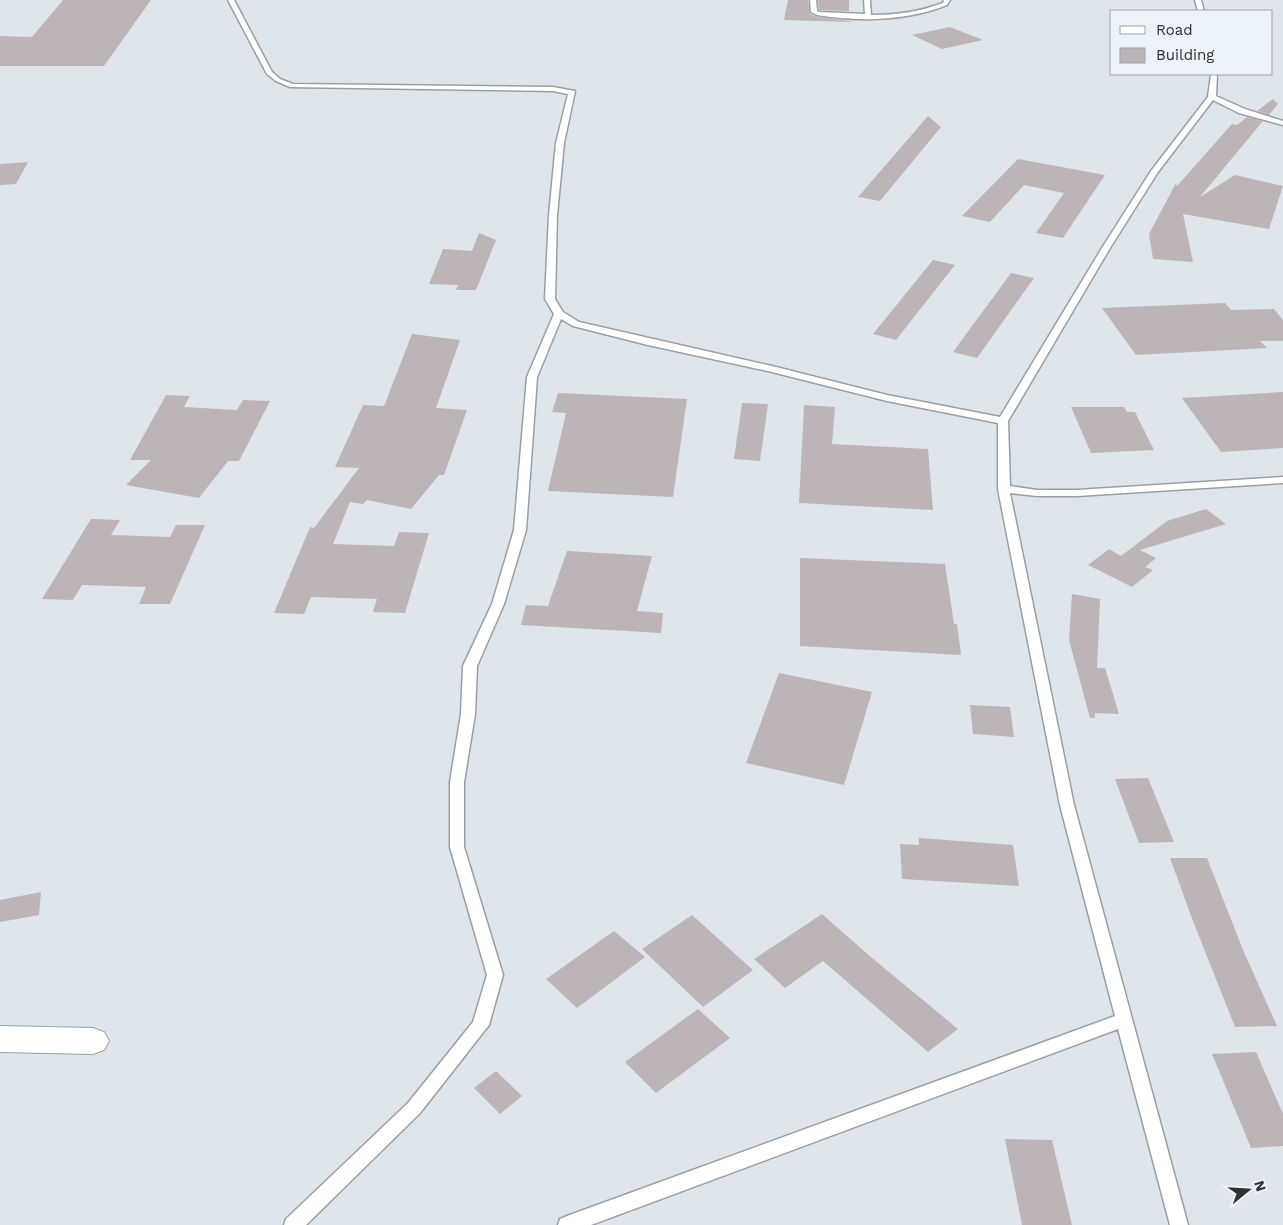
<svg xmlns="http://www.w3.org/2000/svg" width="1283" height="1225" viewBox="0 0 1283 1225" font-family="'Work Sans',sans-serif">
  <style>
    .building { fill: #bdb4b8 }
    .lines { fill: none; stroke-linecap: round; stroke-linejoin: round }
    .service-casing { stroke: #99a0a5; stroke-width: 3 }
    .minor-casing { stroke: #99a0a5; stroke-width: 2 }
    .service { fill: #fff; fill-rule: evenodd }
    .minor { fill: #fff; fill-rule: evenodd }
  </style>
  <rect width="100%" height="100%" fill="#dee5eb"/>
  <path class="building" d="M63 0H151L104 66H0V36L32 37Z
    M788 0H808L810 14 817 17 850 21V22L784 20Z
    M818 0H849V11L819 10Z
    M950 27 983 40 942 49 912 35Z
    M1273 99 1278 104 1269 115 1257 111Z
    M928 116 941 127 880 201 858 197Z
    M1247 117 1263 121 1200 197 1235 175 1283 186 1269 229 1183 214 1193 262 1153 259 1149 234 1176 183 1177 186 1232 124 1237 125Z
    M1018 159 1105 175 1063 238 1036 233 1064 193 1024 185 990 222 962 216Z
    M28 162 16 184 0 185V164Z
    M479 233 496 240 476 290H456L458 285 429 284 443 249 472 251Z
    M933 260 955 265 896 340 873 334Z
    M1011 273 1034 278 977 358 953 352Z
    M1225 303 1231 310 1274 309 1283 320V341H1260L1267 348 1136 355 1102 308Z
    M412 334 460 340 436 408 467 410 444 475H439L411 509 367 500 363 504 350 502 333 544 394 546 399 532 429 533 405 613 373 612 377 599 311 597 304 614 274 613 310 527 314 528 359 468 335 467 363 405 384 406Z
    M1283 392V448L1221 452 1182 398Z
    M558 393 687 399 673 497 548 491 566 413 552 412Z
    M166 395 190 396 184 407 237 410 243 400 270 401 239 461H228L199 498 126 485 151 460H130Z
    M742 403 768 404 760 461 734 459Z
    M804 405 835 407 832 444 928 449 933 510 799 503Z
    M1071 407H1124L1127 412H1135L1154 450 1091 453Z
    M1206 509 1226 524 1140 550 1156 558 1145 567 1153 570 1132 587 1088 565 1109 549 1121 556 1167 521Z
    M91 519 120 520 111 535 170 537 176 525H205L170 604H139L146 587 82 585 73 600 42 599Z
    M567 551 652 556 637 611 663 613 661 633 521 625 526 605 548 606Z
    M800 558 945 564 954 624H957L961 655 800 646Z
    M1072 594 1100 599 1097 668H1105L1119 714 1095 713V718H1090L1069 640Z
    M779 673 872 692 844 785 746 763Z
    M970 705 1010 707 1014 737 973 734Z
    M1148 778 1174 842 1139 843 1115 779Z
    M919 838 1013 845 1019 886 902 879 900 844 919 845Z
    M1170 858H1207L1243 950 1277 1026 1235 1027 1193 921Z
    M41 892 39 915 0 922V900Z
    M822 914 872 958 958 1029 928 1052 823 961 785 988 754 959Z
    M692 915 753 970 703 1007 642 949Z
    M614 931 645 957 577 1008 546 979Z
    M698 1009 730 1038 656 1093 625 1062Z
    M1256 1052 1283 1114V1146L1251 1148 1212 1054Z
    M496 1071 522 1096 500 1114 474 1088Z
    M1005 1139 1052 1140 1072 1225H1022Z"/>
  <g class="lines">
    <defs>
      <path id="service" d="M228 0H234L272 72 280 79 293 84 553 87 575 91 564 143 557 215 555 299 563 312 579 322 772 366 887 395 1000 417 1102 248 1151 171 1208 97 1211 74H1217L1216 96 1245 109 1283 121V125L1239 113 1213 100 1158 172 1110 248 1008 421 1010 486 1037 490H1077L1283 477V483L1077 496H1037L1010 493 1074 805 1188 1225H1170L1118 1029 591 1225H558L560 1219 567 1216 1115 1016 1060 805 998 489V423L887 401 772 372 648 345 573 326 561 319 537 377 526 530 504 604 477 666 475 714 464 782V847L503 975 489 1025 420 1113 306 1225H284L286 1219 408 1103 473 1022 487 975 450 847V782L461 714 463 666 492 604 514 530 527 377 554 314 545 299 549 215 556 143 568 94 553 91 290 87 276 81 267 74Z
        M810 0H816L817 11 820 12 865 14 864 0H870L871 15C896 15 919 12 943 3L944 0H950L947 5C907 21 859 22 817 15L811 12Z
        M1195 0H1201L1204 11H1198Z"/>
      <path id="minor" d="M0 1026 93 1028 104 1032 109 1041 104 1050 93 1054 0 1052Z"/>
    </defs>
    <use href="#service" class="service-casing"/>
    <use href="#minor" class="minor-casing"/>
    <use href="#service" class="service"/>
    <use href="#minor" class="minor"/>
  </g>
  <rect x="1110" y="10" width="162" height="65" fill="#ebf2f8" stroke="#9fa5a9"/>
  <rect x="1120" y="26" width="25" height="8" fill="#ffffff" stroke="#9fa5a9"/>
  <text x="1156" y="35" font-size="15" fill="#2e3133">Road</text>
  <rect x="1120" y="48" width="25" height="15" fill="#bdb4b8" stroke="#9fa5a9"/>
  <text x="1156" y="60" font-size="15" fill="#2e3133">Building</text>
  <g transform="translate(1248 1190) rotate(72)" stroke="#ebf2f8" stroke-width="4" paint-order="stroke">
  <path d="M0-4L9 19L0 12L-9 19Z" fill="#2e3133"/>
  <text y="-8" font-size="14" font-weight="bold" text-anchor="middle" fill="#2e3133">N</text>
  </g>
</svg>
